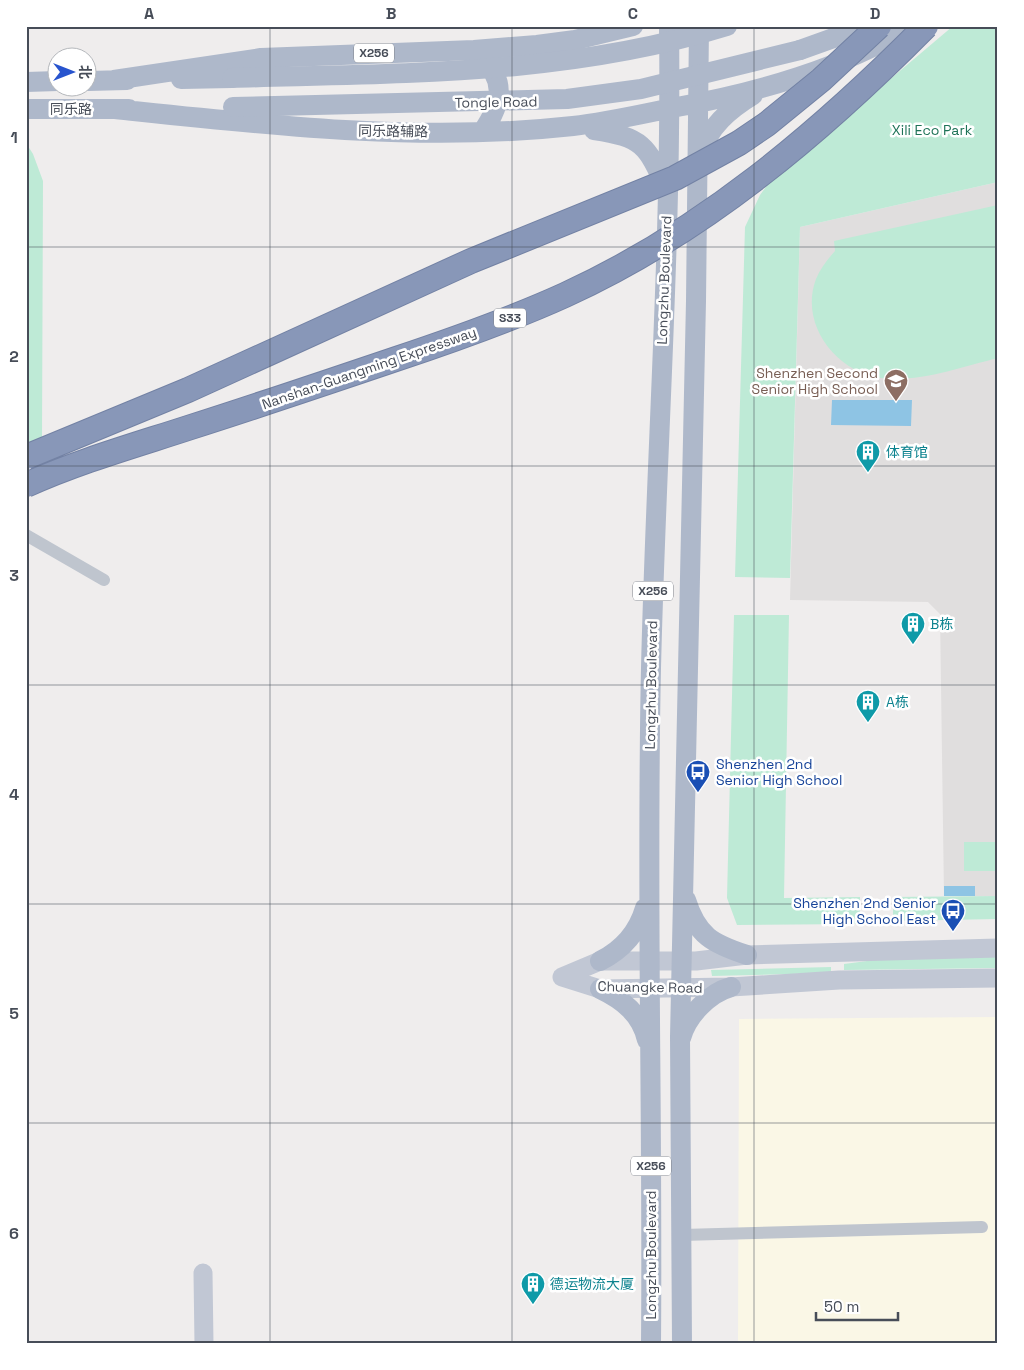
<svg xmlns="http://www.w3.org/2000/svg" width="1024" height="1370" viewBox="0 0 1024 1370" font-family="'Space Grotesk','Noto Sans SC',sans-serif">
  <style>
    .commercial { fill: #faf7e6 }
    .education { fill: #e0dede }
    .green { fill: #beead6 }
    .water { fill: #8ec4e4 }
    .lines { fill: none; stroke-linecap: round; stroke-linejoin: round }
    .street { stroke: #bfc5ce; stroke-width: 12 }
    .secondary { stroke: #c1c7d4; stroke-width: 19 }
    .primary { stroke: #aeb8ca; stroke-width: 20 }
    .highway-bridge-casing { stroke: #7382a4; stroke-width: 26; stroke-linecap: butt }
    .primary-bridge { stroke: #aeb8ca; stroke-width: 20 }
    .highway-bridge { stroke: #8897b8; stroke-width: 24 }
    .grid { fill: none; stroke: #474d58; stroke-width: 1; stroke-opacity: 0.55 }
    .labels { text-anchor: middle; stroke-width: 5; stroke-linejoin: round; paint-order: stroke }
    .shield { fill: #fff; stroke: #7e828a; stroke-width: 1 }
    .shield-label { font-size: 12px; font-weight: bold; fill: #474d58 }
    .street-label { font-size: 14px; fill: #474d58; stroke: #fff }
    .park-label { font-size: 14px; fill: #1e7357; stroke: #fff }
    .education-label { font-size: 14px; fill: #785e54; stroke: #fff; text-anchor: end }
    .culture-label { font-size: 14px; fill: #0d838f; stroke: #fff; text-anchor: start }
    .transit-label { font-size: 14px; fill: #164399; stroke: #fff; text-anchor: start }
    .neatline { fill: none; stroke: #474d58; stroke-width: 2 }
    .grid-label { font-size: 16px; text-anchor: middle; font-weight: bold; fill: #474d58 }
  </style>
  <rect width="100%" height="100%" fill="#efeded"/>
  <path class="commercial" d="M998 1017V1344H738L739 1019Z"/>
  <path class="education" d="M998 182V896H944L940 614 928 602 790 600 800 227Z"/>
  <path class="green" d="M953 26H998V182L800 227 790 578 735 577 745 227 760 195 771 180Z
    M26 143 33 154 43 181 42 440 26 447Z
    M998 205V358C961 367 918 383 881 378 836 372 799 324 816 279 820 269 827 260 835 251L834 241Z
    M734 615H789L784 898 860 897V924L737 925 727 898Z
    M964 842H998V871H964Z
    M998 896V919L893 921V897Z
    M998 956V968L844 970V964L890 958Z
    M831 967V973L712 976 711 970Z"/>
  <path class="water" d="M832 400H912L911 426 831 425Z
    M944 886H975V896H944Z"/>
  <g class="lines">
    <path class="street" d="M26 535 104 580
      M682 1235 982 1227"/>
    <path class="secondary" d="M562 977 600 961H696L747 955 998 948
      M562 977 600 989 731 987 839 980 998 978
      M203 1273 204 1344"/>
    <path class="primary" d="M800 50 867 26
      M480 56C507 80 502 103 483 131
      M181 79 232 78
      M114 80 261 58 474 50 537 45 575 40 633 26
      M88 81 127 80
      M26 82 58 81
      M26 109H129
      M115 109C267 125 420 143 573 126 608 122 642 114 677 107 759 92 840 69 912 26
      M594 130C642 137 647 145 666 188
      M701 154C708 127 730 109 753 95
      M686 900C697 936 713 944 747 955
      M600 961C622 950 638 932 645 908
      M600 989C623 1000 641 1014 647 1040
      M681 1038C687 1016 709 993 731 987
      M651 1344C653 1119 646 893 651 668 656 454 672 240 669 26
      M682 1344 680 1037 696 301 699 26"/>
    <defs>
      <path id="highway-bridge" d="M26 457 188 390 471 261 675 178 739 143 767 124 821 80 879 26
        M26 485C79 461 136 445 191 427 260 405 328 382 396 359 453 340 510 320 565 295 703 232 820 133 926 26"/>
    </defs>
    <use href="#highway-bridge" class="highway-bridge-casing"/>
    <path class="primary-bridge" d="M232 78C400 73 565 76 727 26
      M233 107 567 99 641 89 800 50"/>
    <use href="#highway-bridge" class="highway-bridge"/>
  </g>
  <path class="grid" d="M270 26V1344M512 26V1344M754 26V1344M26 247H998M26 466H998M26 685H998M26 904H998M26 1123H998"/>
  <defs>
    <symbol id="school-pin" viewBox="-11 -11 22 30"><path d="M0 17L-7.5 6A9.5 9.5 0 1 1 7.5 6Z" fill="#8d6e63" stroke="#fff"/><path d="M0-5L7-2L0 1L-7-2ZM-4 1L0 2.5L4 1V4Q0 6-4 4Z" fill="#fff"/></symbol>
    <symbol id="building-pin" viewBox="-11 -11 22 30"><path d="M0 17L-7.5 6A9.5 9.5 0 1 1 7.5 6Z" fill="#0f9aa8" stroke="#fff"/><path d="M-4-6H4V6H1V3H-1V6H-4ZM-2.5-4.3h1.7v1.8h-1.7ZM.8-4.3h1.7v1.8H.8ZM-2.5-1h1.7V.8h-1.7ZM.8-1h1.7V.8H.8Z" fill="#fff"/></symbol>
    <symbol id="bus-pin" viewBox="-11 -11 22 30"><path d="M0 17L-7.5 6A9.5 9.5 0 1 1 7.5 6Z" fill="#1a4fb4" stroke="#fff"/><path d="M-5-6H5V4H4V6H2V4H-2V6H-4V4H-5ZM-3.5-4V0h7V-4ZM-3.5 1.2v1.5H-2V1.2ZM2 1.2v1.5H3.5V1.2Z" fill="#fff"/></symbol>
  </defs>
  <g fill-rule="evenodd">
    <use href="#school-pin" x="882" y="367" width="28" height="38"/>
    <use href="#building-pin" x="854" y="438" width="28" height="38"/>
    <use href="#building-pin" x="899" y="610" width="28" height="38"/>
    <use href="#building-pin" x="854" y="688" width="28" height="38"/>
    <use href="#bus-pin" x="684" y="758" width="28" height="38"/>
    <use href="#bus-pin" x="939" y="897" width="28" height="38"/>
    <use href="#building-pin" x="519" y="1270" width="28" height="38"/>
  </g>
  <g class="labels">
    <g class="shield">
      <rect x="354" y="43.5" width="40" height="19" rx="4"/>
      <rect x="494" y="308.5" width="32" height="19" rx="4"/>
      <rect x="633" y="581.5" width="40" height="19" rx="4"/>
      <rect x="631" y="1156.5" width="40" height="19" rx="4"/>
    </g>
    <g class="shield-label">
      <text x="374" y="57">X256</text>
      <text x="510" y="322">S33</text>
      <text x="653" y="595">X256</text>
      <text x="651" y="1170">X256</text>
    </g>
    <g class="street-label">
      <text transform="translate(496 102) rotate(-1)" y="5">Tongle Road</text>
      <text x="71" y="114">同乐路</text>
      <text transform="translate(393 131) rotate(1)" y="5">同乐路辅路</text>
      <text transform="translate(664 280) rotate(-88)" y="5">Longzhu Boulevard</text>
      <text transform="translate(369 368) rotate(-19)" y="5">Nanshan-Guangming Expressway</text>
      <text transform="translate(651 685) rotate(-89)" y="5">Longzhu Boulevard</text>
      <text transform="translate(650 987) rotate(1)" y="5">Chuangke Road</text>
      <text transform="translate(651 1255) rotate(-90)" y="5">Longzhu Boulevard</text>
    </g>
    <g class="park-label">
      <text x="932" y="135">Xili Eco Park</text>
    </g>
    <g class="education-label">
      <text x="878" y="378">Shenzhen Second<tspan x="878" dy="16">Senior High School</tspan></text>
    </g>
    <g class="culture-label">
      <text x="886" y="457">体育馆</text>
      <text x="930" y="629">B栋</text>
      <text x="886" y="707">A栋</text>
      <text x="550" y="1289">德运物流大厦</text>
    </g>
    <g class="transit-label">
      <text x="716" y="769">Shenzhen 2nd<tspan x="716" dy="16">Senior High School</tspan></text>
      <text x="936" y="908" text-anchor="end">Shenzhen 2nd Senior<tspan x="936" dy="16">High School East</tspan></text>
    </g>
  </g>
  <rect width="1024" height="1370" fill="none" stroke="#ffffff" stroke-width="55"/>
  <g transform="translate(72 72) rotate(90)"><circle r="24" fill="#ffffff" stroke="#b5b8bc"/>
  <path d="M0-4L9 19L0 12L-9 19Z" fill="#2854ce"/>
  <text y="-8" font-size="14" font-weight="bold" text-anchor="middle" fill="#474d58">北</text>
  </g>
  <path d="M816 1312v8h82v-8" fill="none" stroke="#474d58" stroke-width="2.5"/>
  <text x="824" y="1312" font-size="15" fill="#474d58" stroke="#ffffff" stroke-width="4" paint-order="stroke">50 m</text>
  <rect x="28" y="28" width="968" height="1314" class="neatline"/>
  <g class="grid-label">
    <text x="149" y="19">A</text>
    <text x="391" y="19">B</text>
    <text x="633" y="19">C</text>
    <text x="875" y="19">D</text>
    <text x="14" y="143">1</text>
    <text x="14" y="362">2</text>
    <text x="14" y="581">3</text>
    <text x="14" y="800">4</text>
    <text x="14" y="1019">5</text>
    <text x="14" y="1239">6</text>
  </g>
</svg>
